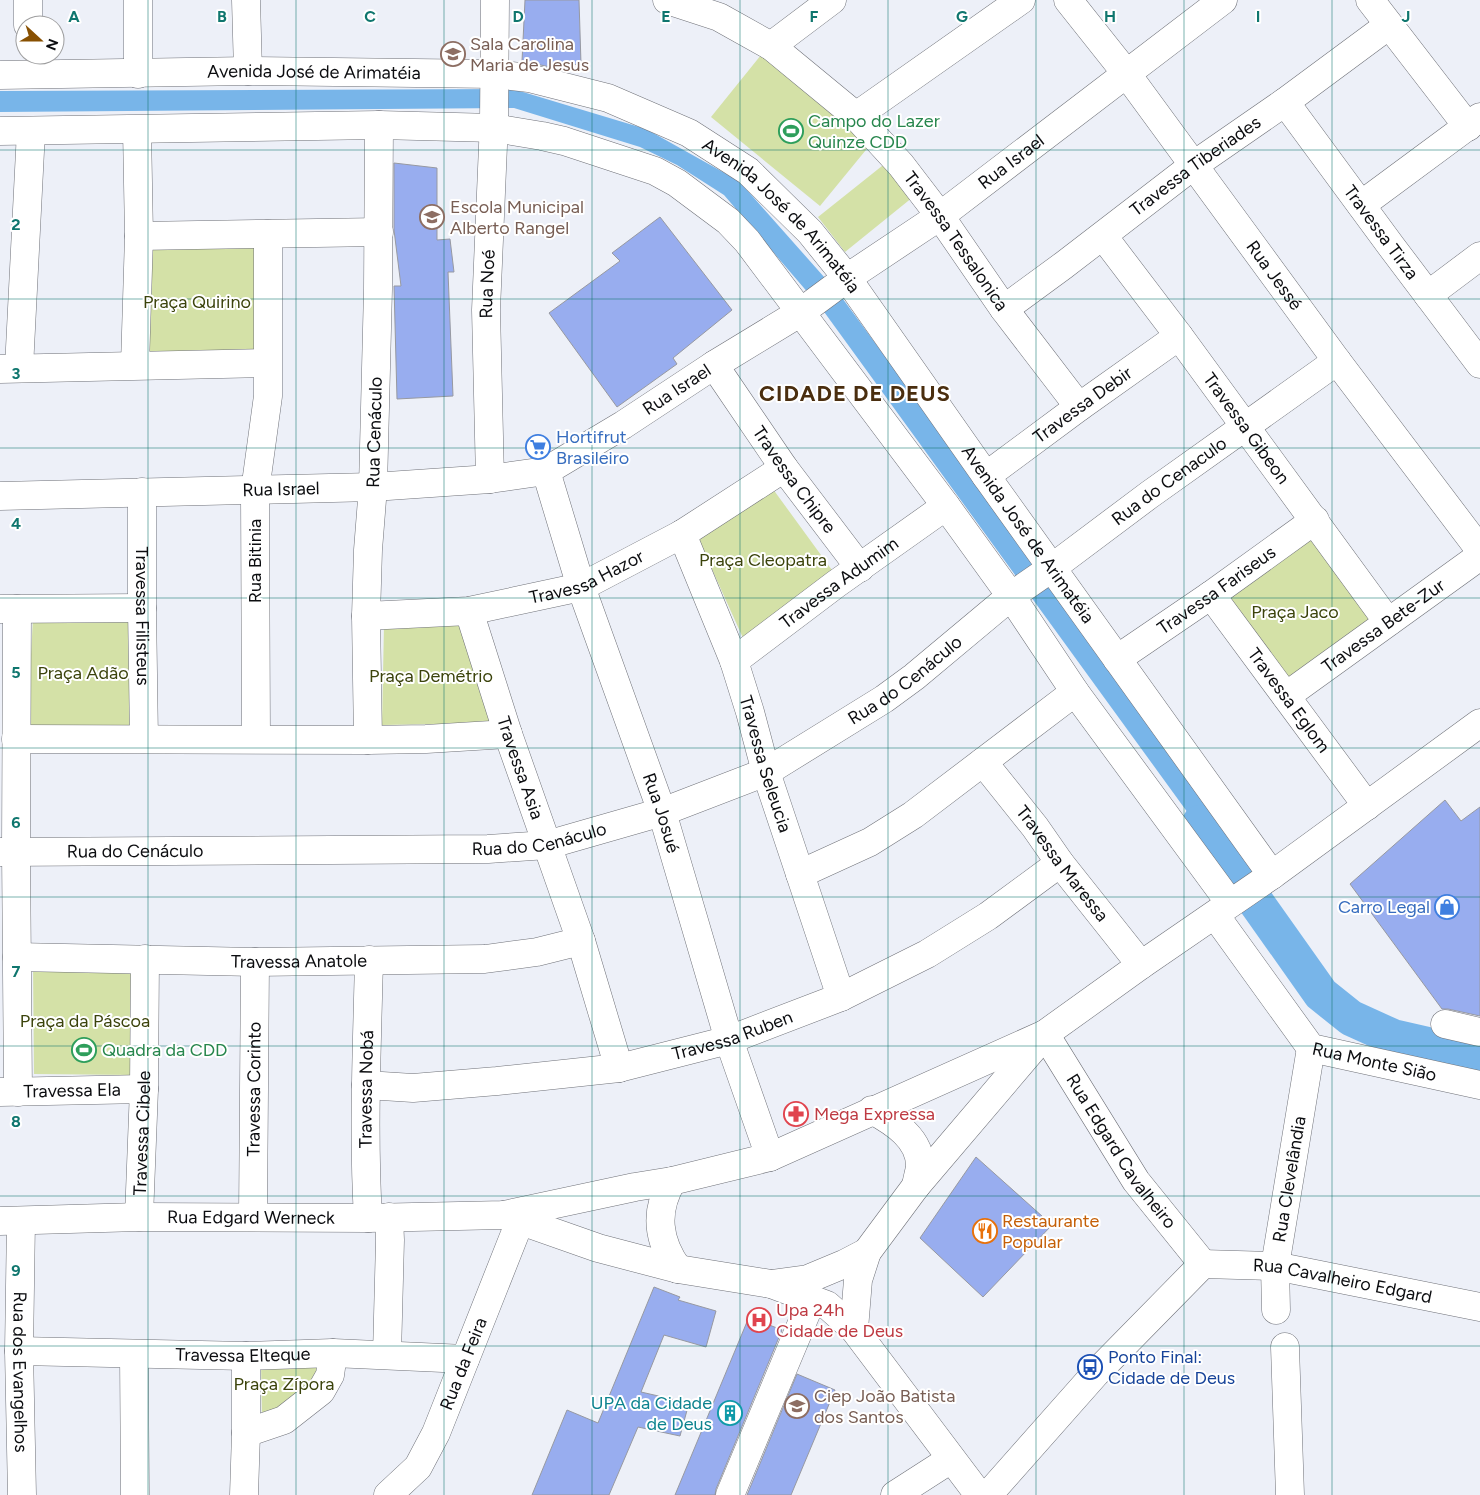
<svg xmlns="http://www.w3.org/2000/svg" width="1480" height="1495" viewBox="0 0 1480 1495" font-family="Figtree,sans-serif">
  <style>
    .green { fill: #d4e1a7 }
    .water { fill: #78b5e9 }
    .lines { fill: none; stroke-linecap: round; stroke-linejoin: round }
    .river { stroke: #78b5e9; stroke-width: 36 }
    .building { fill: #98adef; stroke: #9799a1 }
    .minor-casing { stroke: #6f7178; stroke-width: 29 }
    .major-casing { stroke: #6f7178; stroke-width: 29 }
    .minor { stroke: #fff; stroke-width: 28 }
    .major { stroke: #fff; stroke-width: 28 }
    .grid { fill: none; stroke: #0f766e; stroke-width: 1; stroke-opacity: 0.55 }
    .labels { text-anchor: middle; stroke-width: 4; stroke-linejoin: round; paint-order: stroke }
    .education-label { font-size: 18px; fill: #785e54; stroke: #fff; text-anchor: start }
    .street-label { font-size: 18px; fill: #0c0d10; stroke: #fff }
    .leisure-label { font-size: 18px; fill: #27864d; stroke: #fff; text-anchor: start }
    .park-label { font-size: 18px; fill: #3b430b; stroke: #fff }
    .shop-label { font-size: 18px; fill: #366cbe; stroke: #fff; text-anchor: start }
    .health-label { font-size: 18px; fill: #be3a42; stroke: #fff; text-anchor: start }
    .food-label { font-size: 18px; fill: #c56008; stroke: #fff; text-anchor: start }
    .transit-label { font-size: 18px; fill: #164399; stroke: #fff; text-anchor: start }
    .culture-label { font-size: 18px; fill: #0d838f; stroke: #fff; text-anchor: end }
    .district-label { font-size: 22px; font-weight: bold; letter-spacing: 1px; fill: #4a2e0f; stroke: #fff }
    .grid-label { font-size: 16px; text-anchor: middle; font-weight: bold; fill: #0f766e; stroke: #fff; stroke-width: 4; stroke-linejoin: round; paint-order: stroke }
  </style>
  <rect width="100%" height="100%" fill="#edf0f8"/>
  <path class="green" d="M761 55 870 145 820 206 711 117Z
    M887 162 913 197 845 252 818 217Z
    M264 243 263 360H136L140 246Z
    M770 485 837 577 743 638 696 534Z
    M1312 530 1379 622 1279 695 1212 603Z
    M33 618 134 619 137 727 27 728Z
    M384 625H465L495 723 382 725Z
    M33 963 139 967 135 1075 34 1074Z
    M261 1362 324 1363 318 1380 262 1422Z"/>
  <path class="water" d="M513 89 646 129 739 181 840 295 1246 849 1225 864 822 309 724 195 677 165 640 147 514 108 0 112V91Z"/>
  <g class="lines">
    <path class="river" d="M1200 823 1321 994 1351 1018 1393 1037 1480 1057"/>
  </g>
  <path class="building" d="M525 0H579L581 64 550 67 522 61Z
    M394 163 437 168V240L450 239 454 272H448L453 396 397 399 394 286H401L394 230Z
    M660 217 732 310 673 358 677 364 617 407 549 313 620 261 612 253Z
    M1445 800 1461 821 1480 807V1016L1448 1009H1442L1350 884Z
    M976 1157 1052 1225 983 1297 920 1238Z
    M654 1287 680 1297 678 1300 716 1311 706 1347 664 1335 641 1392 689 1403 680 1436 638 1427 609 1495H532L567 1410 598 1423Z
    M749 1317 782 1330 716 1489 715 1495H675Z
    M797 1374 835 1390 791 1495H747Z"/>
  <g class="lines">
    <defs>
      <g id="minor">
        <path d="M28 0V25"/>
        <path d="M138 0V74"/>
        <path d="M246 0 248 71"/>
        <path id="s1" d="M667 0 719 17 771 46 856 116 901 165 940 216 1004 309 1079 407"/>
        <path id="s2" d="M1068 0 1126 73 1337 361 1480 550"/>
        <path d="M1370 0 1468 127"/>
        <path d="M771 46 832 0"/>
        <path id="s3" d="M0 75 248 71 495 74 529 78 608 98 689 133 748 171 810 232 847 278 986 476 1272 875"/>
        <path id="s4" d="M1285 102 1391 246 1480 364"/>
        <path d="M856 116 1021 0"/>
        <path d="M0 131 379 125 494 128 542 136 564 141 655 171 677 183 728 221 747 241 946 506 1011 596 1075 692 1230 903"/>
        <path d="M1361 205 1480 117"/>
        <path d="M139 236 379 232"/>
        <path id="s5" d="M1103 236 1179 336 1388 622"/>
        <path d="M1428 295 1480 256"/>
        <path id="s6" d="M1004 309 1064 265 1194 165 1285 102 1389 25"/>
        <path d="M135 365 139 236 137 130"/>
        <path id="s7" d="M714 365 784 468 860 568"/>
        <path d="M19 368 31 131"/>
        <path d="M0 369 267 363"/>
        <path id="s8" d="M546 471 581 587 662 812 729 1040 770 1157"/>
        <path id="s9" d="M986 476 1079 407 1179 336"/>
        <path id="s10" d="M490 479 486 310 494 122 495 0"/>
        <path id="s11" d="M142 492V608L144 739"/>
        <path id="s12" d="M0 496 373 487 490 479 546 471 623 425 714 365 801 312 847 278 940 216 1223 0"/>
        <path id="s13" d="M682 534 734 661 750 712 766 772 841 997"/>
        <path id="s14" d="M1211 595 1367 806"/>
        <path d="M0 609 142 608"/>
        <path d="M17 609 16 851 18 1092"/>
        <path id="s15" d="M469 611 508 734 581 941 619 1068"/>
        <path id="s16" d="M366 616 469 611 581 587 682 534 784 468"/>
        <path id="s17" d="M1117 659 1211 595 1315 520"/>
        <path id="s18" d="M734 661 836 584 946 506"/>
        <path id="s19" d="M1286 696 1480 556"/>
        <path d="M16 739 368 740 426 739 508 734"/>
        <path d="M256 739 255 491 268 396V234"/>
        <path id="s20" d="M368 740 366 616 368 550 373 487 378 289 379 125"/>
        <path id="s21" d="M983 762 1035 827 1060 863 1141 965"/>
        <path id="s22" d="M0 852 488 849 547 845 662 812 766 772 884 699 914 677 1011 596 1053 567 1149 495 1337 361"/>
        <path d="M800 874 870 842 913 815 1075 692"/>
        <path id="s23" d="M1215 915 1311 1048 1480 1085"/>
        <path id="s24" d="M17 957 255 962 485 959 537 952 581 941"/>
        <path d="M1445 1024 1480 1032"/>
        <path id="s25" d="M1045 1034 1136 1181 1203 1264"/>
        <path id="s26" d="M366 1085 413 1088 497 1081 619 1068 729 1040 841 997 927 954 988 916 1060 863"/>
        <path id="s27" d="M0 1092 144 1089"/>
        <path id="s28" d="M139 1217 144 1089 145 959"/>
        <path id="s29" d="M253 1217 255 962"/>
        <path id="s30" d="M368 1218C363 1132 367 1046 369 960"/>
        <path id="s31" d="M21 1221 19 1351 22 1495"/>
        <path id="s32" d="M1203 1264 1275 1266 1480 1307"/>
        <path d="M771 1284 827 1305 854 1329 979 1495"/>
        <path id="s33" d="M1276 1310 1275 1266 1311 1048"/>
        <path d="M854 1329 858 1280 867 1252"/>
        <path d="M1285 1347 1290 1495"/>
        <path id="s34" d="M19 1351 246 1356 333 1353 465 1359"/>
        <path d="M134 1354 135 1495"/>
        <path d="M387 1355 390 1240 389 1217"/>
        <path d="M246 1433 284 1420 321 1391 330 1375 333 1353"/>
        <path d="M244 1495 246 1433V1356"/>
        <path id="s35" d="M388 1495 418 1467 436 1433 520 1221"/>
        <path d="M730 1495 812 1299"/>
        <path d="M895 1495 951 1459"/>
        <path d="M988 1495 1096 1373 1203 1264"/>
      </g>
      <g id="major">
        <path d="M872 1110C894 1122 921 1139 920 1167 919 1173 917 1180 916 1186"/>
        <path d="M672 1181C654 1212 658 1241 678 1269"/>
        <path d="M504 1215 598 1248 678 1269 771 1284 808 1279 844 1264 867 1252 916 1186 1041 1039"/>
        <path id="s36" d="M0 1221 139 1217 368 1218 504 1215 635 1187 672 1181 770 1157 1045 1034 1141 965 1272 875 1480 723"/>
      </g>
    </defs>
    <use href="#minor" class="minor-casing"/>
    <use href="#major" class="major-casing"/>
    <use href="#minor" class="minor"/>
    <use href="#major" class="major"/>
  </g>
  <path class="grid" d="M148 0V1495M296 0V1495M444 0V1495M592 0V1495M740 0V1495M888 0V1495M1036 0V1495M1184 0V1495M1332 0V1495M0 150H1480M0 299H1480M0 448H1480M0 598H1480M0 748H1480M0 897H1480M0 1046H1480M0 1196H1480M0 1346H1480"/>
  <defs>
    <symbol id="school-ring" viewBox="-11 -11 22 22"><circle r="9.5" fill="#fff" stroke="#8d6e63" stroke-width="1.5"/><path d="M0-5L7-2L0 1L-7-2ZM-4 1L0 2.5L4 1V4Q0 6-4 4Z" fill="#8d6e63"/></symbol>
    <symbol id="stadium-ring" viewBox="-11 -11 22 22"><circle r="9.5" fill="#fff" stroke="#2e9e5b" stroke-width="1.5"/><path d="M0-5a6.5 5 0 1 0 0 10a6.5 5 0 1 0 0-10ZM-3.5-1.8h7v3.6h-7Z" fill="#2e9e5b"/></symbol>
    <symbol id="supermarket-ring" viewBox="-11 -11 22 22"><circle r="9.5" fill="#fff" stroke="#3f7fe0" stroke-width="1.5"/><path d="M-6-5.5h2.5l.6 2H6L4.5 2H-2.5L-4.4-4H-6ZM-1.5 3.2a1.3 1.3 0 1 0 .1 0ZM3 3.2a1.3 1.3 0 1 0 .1 0Z" fill="#3f7fe0"/></symbol>
    <symbol id="shop-ring" viewBox="-11 -11 22 22"><circle r="9.5" fill="#fff" stroke="#3f7fe0" stroke-width="1.5"/><path d="M-5-2.5h2.3a2.7 3.5 0 0 1 5.4 0H5L5.5 6h-11ZM-1.5-2.5h3a1.5 2.3 0 0 0-3 0Z" fill="#3f7fe0"/></symbol>
    <symbol id="pharmacy-ring" viewBox="-11 -11 22 22"><circle r="9.5" fill="#fff" stroke="#e0444e" stroke-width="1.5"/><path d="M-2-6h4v4h4v4h-4v4h-4v-4h-4v-4h4Z" fill="#e0444e"/></symbol>
    <symbol id="restaurant-ring" viewBox="-11 -11 22 22"><circle r="9.5" fill="#fff" stroke="#e8710a" stroke-width="1.5"/><path d="M-5-6h1v4h1v-4h1v4h1v-4h1v5L-1.5 .5V6h-2V.5L-5-1ZM5-6V6H3V1.5H1.5Q1.5-4 5-6Z" fill="#e8710a"/></symbol>
    <symbol id="hospital-ring" viewBox="-11 -11 22 22"><circle r="9.5" fill="#fff" stroke="#e0444e" stroke-width="1.5"/><path d="M-5-5h3v3.5h4V-5h3V5h-3V1.5h-4V5h-3Z" fill="#e0444e"/></symbol>
    <symbol id="bus-ring" viewBox="-11 -11 22 22"><circle r="9.5" fill="#fff" stroke="#1a4fb4" stroke-width="1.5"/><path d="M-5-6H5V4H4V6H2V4H-2V6H-4V4H-5ZM-3.5-4V0h7V-4ZM-3.5 1.2v1.5H-2V1.2ZM2 1.2v1.5H3.5V1.2Z" fill="#1a4fb4"/></symbol>
    <symbol id="building-ring" viewBox="-11 -11 22 22"><circle r="9.5" fill="#fff" stroke="#0f9aa8" stroke-width="1.5"/><path d="M-4-6H4V6H1V3H-1V6H-4ZM-2.5-4.3h1.7v1.8h-1.7ZM.8-4.3h1.7v1.8H.8ZM-2.5-1h1.7V.8h-1.7ZM.8-1h1.7V.8H.8Z" fill="#0f9aa8"/></symbol>
  </defs>
  <g fill-rule="evenodd">
    <use href="#school-ring" x="439" y="40" width="28" height="28"/>
    <use href="#stadium-ring" x="777" y="117" width="28" height="28"/>
    <use href="#school-ring" x="418" y="203" width="28" height="28"/>
    <use href="#supermarket-ring" x="524" y="433" width="28" height="28"/>
    <use href="#shop-ring" x="1433" y="893" width="28" height="28"/>
    <use href="#stadium-ring" x="70" y="1036" width="28" height="28"/>
    <use href="#pharmacy-ring" x="782" y="1100" width="28" height="28"/>
    <use href="#restaurant-ring" x="971" y="1217" width="28" height="28"/>
    <use href="#hospital-ring" x="745" y="1306" width="28" height="28"/>
    <use href="#bus-ring" x="1076" y="1353" width="28" height="28"/>
    <use href="#school-ring" x="783" y="1392" width="28" height="28"/>
    <use href="#building-ring" x="716" y="1399" width="28" height="28"/>
  </g>
  <g class="labels">
    <g class="education-label">
      <text x="470" y="50">Sala Carolina<tspan x="470" dy="21">Maria de Jesus</tspan></text>
      <text x="450" y="213">Escola Municipal<tspan x="450" dy="21">Alberto Rangel</tspan></text>
      <text x="814" y="1402">Ciep João Batista<tspan x="814" dy="21">dos Santos</tspan></text>
    </g>
    <g class="street-label">
      <text dy="6" stroke="none"><textPath href="#s3" startOffset="314">Avenida José de Arimatéia</textPath></text>
      <text dy="6" stroke="none"><textPath href="#s12" startOffset="1106">Rua Israel</textPath></text>
      <text dy="6" stroke="none"><textPath href="#s6" startOffset="239">Travessa Tiberiades</textPath></text>
      <text dy="6" stroke="none"><textPath href="#s3" startOffset="824">Avenida José de Arimatéia</textPath></text>
      <text dy="6" stroke="none"><textPath href="#s4" startOffset="162">Travessa Tirza</textPath></text>
      <text dy="6" stroke="none"><textPath href="#s1" startOffset="385">Travessa Tessalonica</textPath></text>
      <text dy="6" stroke="none"><textPath href="#s2" startOffset="344">Rua Jessé</textPath></text>
      <text dy="6" stroke="none"><textPath href="#s10" startOffset="195">Rua Noé</textPath></text>
      <text dy="6" stroke="none"><textPath href="#s12" startOffset="701">Rua Israel</textPath></text>
      <text dy="6" stroke="none"><textPath href="#s9" startOffset="120">Travessa Debir</textPath></text>
      <text dy="6" stroke="none"><textPath href="#s5" startOffset="240">Travessa Gibeon</textPath></text>
      <text dy="6" stroke="none"><textPath href="#s20" startOffset="308">Rua Cenáculo</textPath></text>
      <text dy="6" stroke="none"><textPath href="#s7" startOffset="140">Travessa Chipre</textPath></text>
      <text dy="6" stroke="none"><textPath href="#s22" startOffset="1276">Rua do Cenaculo</textPath></text>
      <text dy="6" stroke="none"><textPath href="#s12" startOffset="281">Rua Israel</textPath></text>
      <text dy="6" stroke="none"><textPath href="#s3" startOffset="1229">Avenida José de Arimatéia</textPath></text>
      <text transform="translate(255 561) rotate(-90)" y="6">Rua Bitinia</text>
      <text dy="6" stroke="none"><textPath href="#s16" startOffset="226">Travessa Hazor</textPath></text>
      <text dy="6" stroke="none"><textPath href="#s18" startOffset="131">Travessa Adumim</textPath></text>
      <text dy="6" stroke="none"><textPath href="#s17" startOffset="121">Travessa Fariseus</textPath></text>
      <text dy="6" stroke="none"><textPath href="#s11" startOffset="124">Travessa Filisteus</textPath></text>
      <text dy="6" stroke="none"><textPath href="#s19" startOffset="120">Travessa Bete-Zur</textPath></text>
      <text dy="6" stroke="none"><textPath href="#s22" startOffset="945">Rua do Cenáculo</textPath></text>
      <text dy="6" stroke="none"><textPath href="#s14" startOffset="131">Travessa Eglom</textPath></text>
      <text dy="6" stroke="none"><textPath href="#s13" startOffset="245">Travessa Seleucia</textPath></text>
      <text dy="6" stroke="none"><textPath href="#s15" startOffset="165">Travessa Asia</textPath></text>
      <text dy="6" stroke="none"><textPath href="#s8" startOffset="361">Rua Josué</textPath></text>
      <text dy="6" stroke="none"><textPath href="#s22" startOffset="540">Rua do Cenáculo</textPath></text>
      <text dy="6" stroke="none"><textPath href="#s22" startOffset="135">Rua do Cenáculo</textPath></text>
      <text dy="6" stroke="none"><textPath href="#s21" startOffset="129">Travessa Maressa</textPath></text>
      <text dy="6" stroke="none"><textPath href="#s24" startOffset="282">Travessa Anatole</textPath></text>
      <text dy="6" stroke="none"><textPath href="#s26" startOffset="372">Travessa Ruben</textPath></text>
      <text dy="6" stroke="none"><textPath href="#s23" startOffset="229">Rua Monte Sião</textPath></text>
      <text dy="6" stroke="none"><textPath href="#s30" startOffset="129">Travessa Nobá</textPath></text>
      <text dy="6" stroke="none"><textPath href="#s29" startOffset="128">Travessa Corinto</textPath></text>
      <text dy="6" stroke="none"><textPath href="#s27" startOffset="72">Travessa Ela</textPath></text>
      <text dy="6" stroke="none"><textPath href="#s28" startOffset="84">Travessa Cibele</textPath></text>
      <text dy="6" stroke="none"><textPath href="#s25" startOffset="140">Rua Edgard Cavalheiro</textPath></text>
      <text dy="6" stroke="none"><textPath href="#s33" startOffset="132">Rua Clevelândia</textPath></text>
      <text dy="6" stroke="none"><textPath href="#s36" startOffset="251">Rua Edgard Werneck</textPath></text>
      <text dy="6" stroke="none"><textPath href="#s32" startOffset="141">Rua Cavalheiro Edgard</textPath></text>
      <text dy="6" stroke="none"><textPath href="#s34" startOffset="224">Travessa Elteque</textPath></text>
      <text dy="6" stroke="none"><textPath href="#s35" startOffset="154">Rua da Feira</textPath></text>
      <text dy="6" stroke="none"><textPath href="#s31" startOffset="151">Rua dos Evangelhos</textPath></text>
    </g>
    <g class="leisure-label">
      <text x="808" y="127">Campo do Lazer<tspan x="808" dy="21">Quinze CDD</tspan></text>
      <text x="102" y="1056">Quadra da CDD</text>
    </g>
    <g class="park-label">
      <text x="197" y="308">Praça Quirino</text>
      <text x="763" y="566">Praça Cleopatra</text>
      <text x="1295" y="618">Praça Jaco</text>
      <text x="83" y="679">Praça Adão</text>
      <text x="431" y="682">Praça Demétrio</text>
      <text x="85" y="1027">Praça da Páscoa</text>
      <text x="284" y="1390">Praça Zípora</text>
    </g>
    <g class="shop-label">
      <text x="556" y="443">Hortifrut<tspan x="556" dy="21">Brasileiro</tspan></text>
      <text x="1430" y="913" text-anchor="end">Carro Legal</text>
    </g>
    <g class="health-label">
      <text x="814" y="1120">Mega Expressa</text>
      <text x="776" y="1316">Upa 24h<tspan x="776" dy="21">Cidade de Deus</tspan></text>
    </g>
    <g class="food-label">
      <text x="1002" y="1227">Restaurante<tspan x="1002" dy="21">Popular</tspan></text>
    </g>
    <g class="transit-label">
      <text x="1108" y="1363">Ponto Final:<tspan x="1108" dy="21">Cidade de Deus</tspan></text>
    </g>
    <g class="culture-label">
      <text x="712" y="1409">UPA da Cidade<tspan x="712" dy="21">de Deus</tspan></text>
    </g>
    <g class="district-label">
      <text x="855" y="401">CIDADE DE DEUS</text>
    </g>
  </g>
  <g class="grid-label">
    <text x="74" y="22">A</text>
    <text x="222" y="22">B</text>
    <text x="370" y="22">C</text>
    <text x="518" y="22">D</text>
    <text x="666" y="22">E</text>
    <text x="814" y="22">F</text>
    <text x="962" y="22">G</text>
    <text x="1110" y="22">H</text>
    <text x="1258" y="22">I</text>
    <text x="1406" y="22">J</text>
    <text x="16" y="230">2</text>
    <text x="16" y="379">3</text>
    <text x="16" y="529">4</text>
    <text x="16" y="678">5</text>
    <text x="16" y="828">6</text>
    <text x="16" y="977">7</text>
    <text x="16" y="1127">8</text>
    <text x="16" y="1276">9</text>
  </g>
  <g transform="translate(40 40) rotate(111)"><circle r="24" fill="#ffffff" stroke="#9e9e9f"/>
  <path d="M0-4L9 19L0 12L-9 19Z" fill="#885001"/>
  <text y="-8" font-size="14" font-weight="bold" text-anchor="middle" fill="#0c0d10">N</text>
  </g>
</svg>
